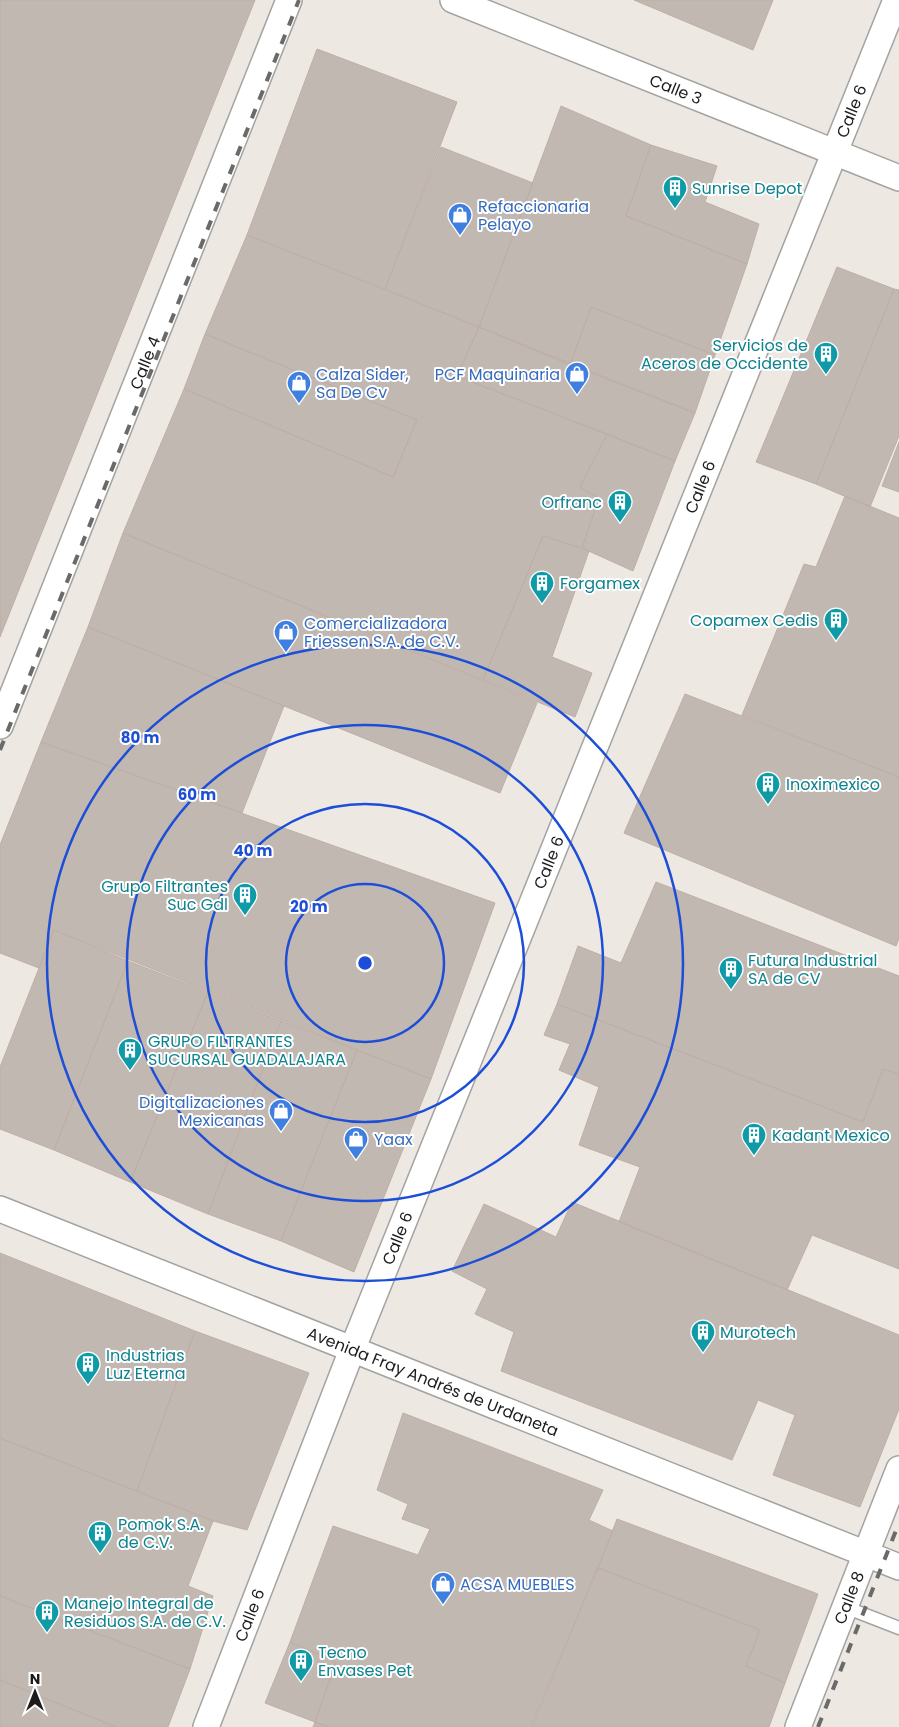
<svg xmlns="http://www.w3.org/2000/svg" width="899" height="1727" viewBox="0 0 899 1727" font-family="Poppins,sans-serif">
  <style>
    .building { fill: #c2b8b2; stroke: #bfaea5 }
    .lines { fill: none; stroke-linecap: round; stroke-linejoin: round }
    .lane-casing { stroke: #a3a3a3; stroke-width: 15 }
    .street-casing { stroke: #a3a3a3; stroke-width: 28 }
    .lane { stroke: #fff; stroke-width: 12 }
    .street { stroke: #fff; stroke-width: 25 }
    .rail { stroke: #6a6a6a; stroke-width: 4; stroke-dasharray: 10 10; stroke-linecap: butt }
    .ring { fill: none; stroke: #1d4ed8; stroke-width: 2.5 }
    .labels { text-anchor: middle; stroke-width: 4; stroke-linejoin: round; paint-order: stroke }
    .street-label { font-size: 16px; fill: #1c1c1c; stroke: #fff }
    .culture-label { font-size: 16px; fill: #0d838f; stroke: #fff; text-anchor: start }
    .shop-label { font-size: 16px; fill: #366cbe; stroke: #fff; text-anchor: start }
    .centre { fill: #1d4ed8; stroke: #fff; stroke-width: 2.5 }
    .ring-label { font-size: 15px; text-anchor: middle; font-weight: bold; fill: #1d4ed8; stroke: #fff; stroke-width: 4; stroke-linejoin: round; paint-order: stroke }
  </style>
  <rect width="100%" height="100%" fill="#ede9e2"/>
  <path class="building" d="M0 0H255L0 637Z
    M634 0H773L753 50Z
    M317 49 457 102 385 289 247 235Z
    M561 106 651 145 626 216 747 264 715 355 591 307 570 365 479 327Z
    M651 145 717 166 705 202 759 224 747 264 626 216Z
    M441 147 533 183 479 327 385 289Z
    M247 235 479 327 457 376 607 434 580 487 599 498 582 548 543 536 483 680 123 533 184 389 393 477 417 420 205 334Z
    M837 267 894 289 816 484 756 462Z
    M894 289 899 290V436L870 507 816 484Z
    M591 307 715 355 695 413 570 365Z
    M479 327 695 413 675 461 457 376Z
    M205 334 417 420 393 477 184 389Z
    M607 434 675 461 633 571 582 548 599 498 580 487Z
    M899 442V492L882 486Z
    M845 496 899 518V777L742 715 804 564 816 567Z
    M123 533 537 703 500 793 88 627Z
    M543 536 589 551 552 657 592 673 575 717 483 680Z
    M88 627 284 706 242 813 41 742Z
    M685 694 899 777V938L896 946 624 833Z
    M41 742 495 903 431 1079 54 930 39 968 0 953V845Z
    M656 882 899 976V1074L883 1069 863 1122 557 1004 578 946 621 963Z
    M54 930 128 961 54 1150 0 1129V1067Z
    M128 961 208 992 130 1182 54 1150Z
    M208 992 281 1021 208 1214 130 1182Z
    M557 1004 863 1122 883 1069 899 1075V1269L812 1235 787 1290 619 1222 640 1167 579 1145 599 1087 559 1070 570 1044 544 1035Z
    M281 1021 357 1050 281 1241 208 1214Z
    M357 1050 431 1079 354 1272 281 1241Z
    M572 1202 899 1335V1409L860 1507 773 1475 795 1415 758 1400 732 1460 501 1371 514 1332 475 1314 487 1289 452 1271 484 1204 556 1237Z
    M0 1253 195 1331 137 1491 0 1438Z
    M195 1331 309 1373 247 1530 213 1521 137 1491Z
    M403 1413 603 1490 589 1520 613 1531 531 1727H329L315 1722 336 1662 290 1642 333 1526 418 1555 430 1529 402 1519 408 1504 377 1490Z
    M0 1438 213 1521 188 1586 213 1596 190 1669 0 1596Z
    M617 1519 818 1594 785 1683 746 1666 760 1630 598 1568Z
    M598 1568 760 1630 746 1666 785 1683 769 1727H532Z
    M0 1596 190 1669 168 1727H116L0 1680Z
    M290 1642 336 1662 315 1722 265 1703Z
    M0 1680 116 1727H0Z
    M315 1722 329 1727H313Z"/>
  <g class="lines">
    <defs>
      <path id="lane" d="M845 1607 899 1628"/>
      <g id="street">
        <path id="s1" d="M453 0 899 178"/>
        <path id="s2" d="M0 726 289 0"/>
        <path id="s3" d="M0 1209 899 1567"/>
        <path id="s4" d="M206 1727 352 1350 896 0"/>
        <path id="s5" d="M798 1727 899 1469"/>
      </g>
    </defs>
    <use href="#lane" class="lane-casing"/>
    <use href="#street" class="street-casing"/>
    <use href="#lane" class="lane"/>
    <use href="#street" class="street"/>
    <path class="rail" d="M0 750 299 0
      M818 1727 899 1523"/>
  </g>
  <g class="ring">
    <circle cx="365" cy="963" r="79"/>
    <circle cx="365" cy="963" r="159"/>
    <circle cx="365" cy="963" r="238"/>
    <circle cx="365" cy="963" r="318"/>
  </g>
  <defs>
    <symbol id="building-pin" viewBox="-11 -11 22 30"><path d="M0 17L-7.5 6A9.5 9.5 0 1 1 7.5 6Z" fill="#0f9aa8" stroke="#fff"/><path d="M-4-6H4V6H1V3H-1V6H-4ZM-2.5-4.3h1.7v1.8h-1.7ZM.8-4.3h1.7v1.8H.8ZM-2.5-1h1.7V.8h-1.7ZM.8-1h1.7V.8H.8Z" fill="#fff"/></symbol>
    <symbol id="shop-pin" viewBox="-11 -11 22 30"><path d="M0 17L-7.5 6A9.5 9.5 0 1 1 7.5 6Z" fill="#3f7fe0" stroke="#fff"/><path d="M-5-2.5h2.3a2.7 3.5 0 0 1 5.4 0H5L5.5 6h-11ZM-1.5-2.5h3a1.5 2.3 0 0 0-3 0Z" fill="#fff"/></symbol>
  </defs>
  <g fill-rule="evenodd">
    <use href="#building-pin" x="661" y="174" width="28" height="38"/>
    <use href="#shop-pin" x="446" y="201" width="28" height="38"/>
    <use href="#building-pin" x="812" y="340" width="28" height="38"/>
    <use href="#shop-pin" x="563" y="360" width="28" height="38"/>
    <use href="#shop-pin" x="285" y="369" width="28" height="38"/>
    <use href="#building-pin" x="606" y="488" width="28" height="38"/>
    <use href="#building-pin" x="528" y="569" width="28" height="38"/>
    <use href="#building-pin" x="822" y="606" width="28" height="38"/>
    <use href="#shop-pin" x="272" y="618" width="28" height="38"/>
    <use href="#building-pin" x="754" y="770" width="28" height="38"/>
    <use href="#building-pin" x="231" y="881" width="28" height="38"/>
    <use href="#building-pin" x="717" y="955" width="28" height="38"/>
    <use href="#building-pin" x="116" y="1036" width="28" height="38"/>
    <use href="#shop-pin" x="267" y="1097" width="28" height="38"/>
    <use href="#building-pin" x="740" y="1121" width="28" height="38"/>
    <use href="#shop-pin" x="342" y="1125" width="28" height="38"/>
    <use href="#building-pin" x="689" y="1318" width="28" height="38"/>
    <use href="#building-pin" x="74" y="1350" width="28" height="38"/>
    <use href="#building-pin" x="86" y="1519" width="28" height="38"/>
    <use href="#shop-pin" x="429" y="1570" width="28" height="38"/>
    <use href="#building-pin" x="33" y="1598" width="28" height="38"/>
    <use href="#building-pin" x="287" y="1647" width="28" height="38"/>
  </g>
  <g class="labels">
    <g class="street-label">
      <text dy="6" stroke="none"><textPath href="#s1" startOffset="240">Calle 3</textPath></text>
      <text dy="6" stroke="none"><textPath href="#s4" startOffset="1740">Calle 6</textPath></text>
      <text dy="6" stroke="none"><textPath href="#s2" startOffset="391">Calle 4</textPath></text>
      <text dy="6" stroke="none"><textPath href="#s4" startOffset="1335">Calle 6</textPath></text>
      <text dy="6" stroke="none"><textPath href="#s4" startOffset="930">Calle 6</textPath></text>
      <text dy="6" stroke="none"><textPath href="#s4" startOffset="525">Calle 6</textPath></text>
      <text dy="6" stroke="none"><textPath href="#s3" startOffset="466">Avenida Fray Andrés de Urdaneta</textPath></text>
      <text dy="6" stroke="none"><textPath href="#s5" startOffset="139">Calle 8</textPath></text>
      <text dy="6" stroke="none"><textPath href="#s4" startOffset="120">Calle 6</textPath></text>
    </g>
    <g class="culture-label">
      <text x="692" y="194">Sunrise Depot</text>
      <text x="808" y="351" text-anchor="end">Servicios de<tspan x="808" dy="18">Aceros de Occidente</tspan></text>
      <text x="602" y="508" text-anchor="end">Orfranc</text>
      <text x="560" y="589">Forgamex</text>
      <text x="818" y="626" text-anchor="end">Copamex Cedis</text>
      <text x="786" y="790">Inoximexico</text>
      <text x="228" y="892" text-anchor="end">Grupo Filtrantes<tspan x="228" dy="18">Suc Gdl</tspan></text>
      <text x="748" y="966">Futura Industrial<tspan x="748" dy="18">SA de CV</tspan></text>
      <text x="148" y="1047">GRUPO FILTRANTES<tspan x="148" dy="18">SUCURSAL GUADALAJARA</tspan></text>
      <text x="772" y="1141">Kadant Mexico</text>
      <text x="720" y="1338">Murotech</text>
      <text x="106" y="1361">Industrias<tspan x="106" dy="18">Luz Eterna</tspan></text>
      <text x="118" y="1530">Pomok S.A.<tspan x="118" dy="18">de C.V.</tspan></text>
      <text x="64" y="1609">Manejo Integral de<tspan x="64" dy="18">Residuos S.A. de C.V.</tspan></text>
      <text x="318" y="1658">Tecno<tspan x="318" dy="18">Envases Pet</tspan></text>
    </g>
    <g class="shop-label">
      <text x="478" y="212">Refaccionaria<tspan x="478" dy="18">Pelayo</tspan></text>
      <text x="316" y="380">Calza Sider,<tspan x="316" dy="18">Sa De Cv</tspan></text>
      <text x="560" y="380" text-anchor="end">PCF Maquinaria</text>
      <text x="304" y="629">Comercializadora<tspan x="304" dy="18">Friessen S.A. de C.V.</tspan></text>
      <text x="264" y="1108" text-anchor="end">Digitalizaciones<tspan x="264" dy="18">Mexicanas</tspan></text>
      <text x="374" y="1145">Yaax</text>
      <text x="460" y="1590">ACSA MUEBLES</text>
    </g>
  </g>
  <circle cx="365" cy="963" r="8" class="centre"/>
  <g class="ring-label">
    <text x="140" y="743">80 m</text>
    <text x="197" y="800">60 m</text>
    <text x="253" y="856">40 m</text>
    <text x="309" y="912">20 m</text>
  </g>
  <g transform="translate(35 1692)" stroke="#ffffff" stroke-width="4" paint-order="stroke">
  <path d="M0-4L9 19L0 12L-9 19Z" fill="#1c1c1c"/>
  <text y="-8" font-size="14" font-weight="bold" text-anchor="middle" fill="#1c1c1c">N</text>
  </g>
</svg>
